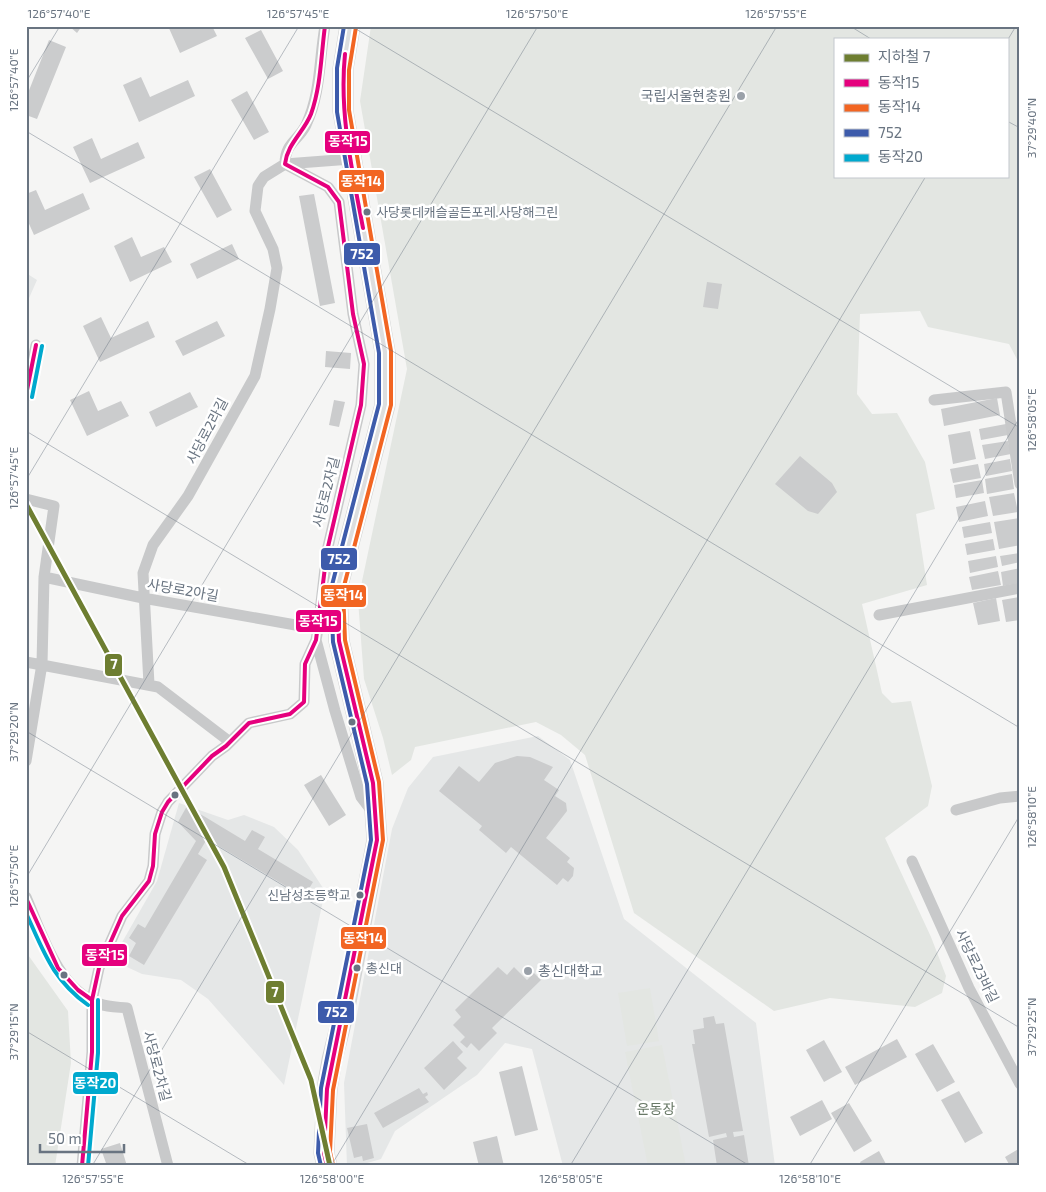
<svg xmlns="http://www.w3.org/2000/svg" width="1046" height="1192" viewBox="0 0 1046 1192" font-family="'Exo 2','Noto Sans KR',sans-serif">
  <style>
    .built { fill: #e5e7e7 }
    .green { fill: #e3e6e2; fill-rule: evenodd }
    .building { fill: #cbcccd }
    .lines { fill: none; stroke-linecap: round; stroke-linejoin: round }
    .primary-casing { stroke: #d1d2d2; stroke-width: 21 }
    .street { stroke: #c8c9ca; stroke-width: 11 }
    .primary { stroke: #dddedf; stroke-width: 19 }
    .bus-1-casing { stroke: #fff; stroke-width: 8 }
    .bus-2-casing { stroke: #fff; stroke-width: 8 }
    .bus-3-casing { stroke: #fff; stroke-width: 8 }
    .bus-4-casing { stroke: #fff; stroke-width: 8 }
    .bus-1 { stroke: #e5007d; stroke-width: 4 }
    .bus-2 { stroke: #f26522; stroke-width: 4 }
    .bus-3 { stroke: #3d5bab; stroke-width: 4 }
    .bus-4 { stroke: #00a9ce; stroke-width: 4 }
    .metro-1-casing { stroke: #fff; stroke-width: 9 }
    .metro-1 { stroke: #6e7e31; stroke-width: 5 }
    .ticks { fill: none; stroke: #697481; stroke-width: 1; stroke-opacity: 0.45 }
    .poi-dot { fill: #9aa1a9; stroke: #fff; stroke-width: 2 }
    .bus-dot { fill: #697481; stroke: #fff; stroke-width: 2 }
    .labels { text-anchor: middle; stroke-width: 5; stroke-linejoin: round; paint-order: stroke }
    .bus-label { font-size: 13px; fill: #697481; stroke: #fff; text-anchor: start }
    .poi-label { font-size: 14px; fill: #697481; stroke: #fff; text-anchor: end }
    .street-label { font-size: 14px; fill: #697481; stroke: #fff }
    .park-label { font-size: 14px; fill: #697967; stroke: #fff }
    .line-badge { stroke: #fff; stroke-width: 2 }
    .badge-label { font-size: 14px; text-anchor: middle; font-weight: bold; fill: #fff }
    .neatline { fill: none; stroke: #697481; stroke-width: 2 }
    .ticks-label { font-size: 12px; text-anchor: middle; fill: #697481 }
  </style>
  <rect width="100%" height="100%" fill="#f5f5f4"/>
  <path class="built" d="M26 273 37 280 26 305Z
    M538 736 570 760 624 919 756 1023 775 1166H563L532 1049 505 1043 477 1075 395 1131 381 1159 357 1166H347L344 1083 392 829 408 788 433 757Z
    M179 803 228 820 244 815 274 827 298 850 325 891 284 1085 208 999 181 980 142 974 112 960 157 881Z"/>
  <path class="green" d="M371 26H1020V365L1009 344 928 327 920 311 860 314 857 394 872 414 897 413 925 462 935 509 916 514 927 585 862 604 882 693 892 703 911 701 932 786 928 806 885 838 931 937 946 976 942 993 915 1007 830 998 774 1011 634 913 585 755 561 735 536 722 415 747 411 760 392 775 383 738 364 679 358 600 407 369 360 101ZM835 39H1007V176H835Z
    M26 952 68 1011 71 1063 55 1166H26Z
    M650 988 659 1041 627 1046 618 993Z
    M662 1045 686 1166H648L625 1052Z"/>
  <path class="building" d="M69 26H82L77 33Z
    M168 26 191 28 212 26 217 36 180 53Z
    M261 30 283 71 268 79 245 38Z
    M49 40 66 47 37 119 26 115V98Z
    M141 77 150 97 188 80 195 96 139 122 123 85Z
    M247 91 269 132 254 140 231 100Z
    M92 138 101 159 138 142 145 158 90 183 73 147Z
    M210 169 232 210 217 218 194 177Z
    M36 190 45 210 83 193 90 209 34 235 26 217V194Z
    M314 194 335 303 320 306 299 196Z
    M132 237 141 257 164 247 172 262 130 282 114 246Z
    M232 244 239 259 197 279 190 264Z
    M707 282 722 284 718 309 703 307Z
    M101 317 111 338 148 321 155 337 100 362 83 326Z
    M217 321 225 336 183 356 175 341Z
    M326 351 351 353 350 369 325 367Z
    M89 391 98 411 121 401 129 416 87 436 70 400Z
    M190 392 198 407 156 427 149 412Z
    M997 398 1000 415 944 426 941 409Z
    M334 400 345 402 339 427 329 425Z
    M1006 424 1008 435 981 440 979 429Z
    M970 431 976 459 953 464 948 435Z
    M1008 441 1011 454 985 459 982 445Z
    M800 456 832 483 837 492 818 514 808 511 775 484Z
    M1010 459 1012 471 986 476 984 464Z
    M978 464 981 478 953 483 950 469Z
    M1012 474 1014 489 987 494 985 479Z
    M982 480 984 493 956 498 954 485Z
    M1014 493 1018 512 993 516 989 497Z
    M985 501 988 516 959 522 956 507Z
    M1020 518V545L999 549 994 522Z
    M990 522 992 533 964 538 962 527Z
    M993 539 995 550 967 555 965 544Z
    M1020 553V562L1002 566 1000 556Z
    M996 556 998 567 970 573 968 561Z
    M1020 568V583L1003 586 1001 572Z
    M998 571 1001 585 972 590 969 577Z
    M1020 597V620L1006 622 1002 600Z
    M996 598 1000 621 978 625 973 603Z
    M517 756 530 757 553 767 544 780 559 790 555 796 566 803 567 811 546 838 570 858 567 862 574 868 573 876 568 882 563 878 557 885 511 847 506 853 479 830 482 826 439 791 459 766 479 782 495 763Z
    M321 775 346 815 329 826 304 785Z
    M187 806 245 841 252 830 265 837 258 849 313 882 304 897 207 839 198 854 207 860 144 965 129 956 136 943 129 938 138 924 145 928 196 841 178 822Z
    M498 967 507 975 514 967 527 980 534 973 541 980 492 1028 497 1033 479 1051 471 1043 467 1048 460 1042 465 1037 453 1025 461 1017 455 1010Z
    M714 1016 716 1024 724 1023 743 1131 733 1132 734 1137 744 1135 749 1166H717L713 1140 727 1137 726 1133 709 1137 692 1044H695L693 1030 704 1028 703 1018Z
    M897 1039 907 1057 855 1085 845 1067Z
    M824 1040 842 1072 824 1082 806 1050Z
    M453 1041 463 1052 457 1058 467 1068 444 1090 424 1068Z
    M933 1044 955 1082 937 1092 915 1054Z
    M522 1066 538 1130 515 1136 499 1072Z
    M419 1088 423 1094 427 1092 428 1095 425 1097 429 1102 383 1128 374 1113Z
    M959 1091 983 1133 965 1143 941 1100Z
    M822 1100 832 1119 800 1136 790 1117Z
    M849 1103 872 1141 854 1152 831 1113Z
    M367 1124 374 1158 363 1161 362 1156 354 1158 347 1128Z
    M497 1136 504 1166H479L473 1142Z
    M120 1143 127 1166H107L101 1149Z
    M1020 1148V1166H1010L1005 1157Z
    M879 1151 887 1166H862L860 1162Z"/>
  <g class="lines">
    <defs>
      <path id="primary" d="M327 1166 324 1153 327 1089 332 1060 345 1007 377 840 373 783 339 641 337 589 385 405V352L343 111V69L350 26"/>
    </defs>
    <use href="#primary" class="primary-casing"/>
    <path class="street" d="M26 396 36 345
      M934 400 1006 392 1020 484
      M26 499 54 506 44 577 42 664 26 761
      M44 577 143 598 318 629
      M879 615 1020 588
      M316 640 335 711 361 797 374 814
      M26 662 158 687 230 742
      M149 684 143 573 153 545 188 496 255 376 270 309 277 268 273 249 255 211 258 186 264 177 285 164 351 159
      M956 810 1000 798 1020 796
      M912 861 969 988 1020 1084
      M26 897C42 933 57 989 100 1004 108 1007 118 1007 127 1008L168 1166
      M82 1166 92 1052V1000L99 968 122 916 149 881 153 866 155 834 162 812 168 802 212 756 226 746 249 723 290 714 304 702 305 664 316 640 318 629 327 551 361 405 364 364 353 314 339 202 328 187 285 164C285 143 298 141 306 125 321 93 319 60 325 26"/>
    <use href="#primary" class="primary"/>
    <defs>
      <path id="bus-1" d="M345 54C339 113 352 170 363 228
        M26 395 36 345
        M26 898 58 968 78 990 92 1000
        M82 1166 92 1052V1000L99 968 122 916 149 881 153 866 155 834 162 812 168 802 212 756 226 746 249 723 290 714 304 702 305 664 316 640 327 551 361 405 364 364 353 314 339 202 328 187 285 164C287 144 304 132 311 114 321 86 321 55 325 26
        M327 1166 324 1153 327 1089 377 840 373 783 339 641 337 594"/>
      <path id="bus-2" d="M333 1165 330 1152 333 1090 383 840 379 782 345 640 343 590 391 405V351L349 110V70L356 27"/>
      <path id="bus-3" d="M321 1166 318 1153 321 1088 371 840 367 784 333 642 331 589 379 404V353L337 112V68L344 26"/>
      <path id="bus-4" d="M32 397 42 346
        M26 913C44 952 52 979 88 1005
        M88 1166 98 1053V1000"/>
    </defs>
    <use href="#bus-1" class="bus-1-casing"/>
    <use href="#bus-2" class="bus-2-casing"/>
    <use href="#bus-3" class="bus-3-casing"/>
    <use href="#bus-4" class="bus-4-casing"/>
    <use href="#bus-1" class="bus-1"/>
    <use href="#bus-2" class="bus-2"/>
    <use href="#bus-3" class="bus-3"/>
    <use href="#bus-4" class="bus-4"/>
    <defs>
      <path id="metro-1" d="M26 504 224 867 311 1080 330 1166"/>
    </defs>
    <use href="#metro-1" class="metro-1-casing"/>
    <use href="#metro-1" class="metro-1"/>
  </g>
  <path class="ticks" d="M351 26 1020 428M850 26 871 39M1007 41 1016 26M26 82 60 26M1007 121 1020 128M26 131 1020 728M26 431 1020 1028M26 480 299 26M26 731 750 1166M26 878 538 26M26 1031 251 1166M92 1166 777 26M331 1166 926 176M570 1166 1020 417M809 1166 1020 815"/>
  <g class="poi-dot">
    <circle cx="741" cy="96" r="5"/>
    <circle cx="528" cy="971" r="5"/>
  </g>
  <g class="bus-dot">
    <circle cx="367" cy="212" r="4.5"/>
    <circle cx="352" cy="722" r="4.5"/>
    <circle cx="175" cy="795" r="4.5"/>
    <circle cx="360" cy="895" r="4.5"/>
    <circle cx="357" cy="968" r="4.5"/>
    <circle cx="64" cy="975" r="4.5"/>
  </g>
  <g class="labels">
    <g class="bus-label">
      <text x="376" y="217">사당롯데캐슬골든포레.사당해그린</text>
      <text x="351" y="900" text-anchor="end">신남성초등학교</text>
      <text x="366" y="973">총신대</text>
    </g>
    <g class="poi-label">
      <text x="731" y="101">국립서울현충원</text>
      <text x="538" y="976" text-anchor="start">총신대학교</text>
    </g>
    <g class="street-label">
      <text transform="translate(207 431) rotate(-62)" y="5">사당로2라길</text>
      <text transform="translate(326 492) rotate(-76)" y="5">사당로2자길</text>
      <text transform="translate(183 590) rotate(10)" y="5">사당로2아길</text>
      <text transform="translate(977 966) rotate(64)" y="5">사당로23바길</text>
      <text transform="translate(157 1066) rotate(75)" y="5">사당로2차길</text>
    </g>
    <g class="park-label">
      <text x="656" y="1114">운동장</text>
    </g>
  </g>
  <g class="line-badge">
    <rect x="324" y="130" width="47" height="24" rx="5" fill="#e5007d"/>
    <rect x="338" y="169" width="47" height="24" rx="5" fill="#f26522"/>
    <rect x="343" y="242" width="38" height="24" rx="5" fill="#3d5bab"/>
    <rect x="320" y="547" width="38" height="24" rx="5" fill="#3d5bab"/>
    <rect x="320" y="584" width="47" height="24" rx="5" fill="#f26522"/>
    <rect x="295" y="609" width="47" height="24" rx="5" fill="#e5007d"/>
    <rect x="104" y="653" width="19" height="24" rx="5" fill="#6e7e31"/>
    <rect x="340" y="926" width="47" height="24" rx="5" fill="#f26522"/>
    <rect x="81" y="943" width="47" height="24" rx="5" fill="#e5007d"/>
    <rect x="265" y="980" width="20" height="24" rx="5" fill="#6e7e31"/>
    <rect x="317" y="1000" width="38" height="24" rx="5" fill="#3d5bab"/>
    <rect x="72" y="1071" width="47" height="24" rx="5" fill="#00a9ce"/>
  </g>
  <g class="badge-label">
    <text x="348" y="146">동작15</text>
    <text x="361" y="186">동작14</text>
    <text x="362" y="259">752</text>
    <text x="339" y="564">752</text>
    <text x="343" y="600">동작14</text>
    <text x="318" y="626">동작15</text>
    <text x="114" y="669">7</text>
    <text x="363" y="943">동작14</text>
    <text x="105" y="960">동작15</text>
    <text x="275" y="997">7</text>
    <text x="336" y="1017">752</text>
    <text x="95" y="1088">동작20</text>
  </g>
  <rect width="1046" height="1192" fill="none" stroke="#ffffff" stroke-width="55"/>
  <rect x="834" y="38" width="175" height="140" fill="#ffffff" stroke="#c3c7cd"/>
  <rect x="844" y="54" width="25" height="8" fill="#6e7e31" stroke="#c3c7cd"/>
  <text x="878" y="62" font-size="15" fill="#697481">지하철 7</text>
  <rect x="844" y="79" width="25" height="8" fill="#e5007d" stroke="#c3c7cd"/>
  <text x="878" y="88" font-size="15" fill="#697481">동작15</text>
  <rect x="844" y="104" width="25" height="8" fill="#f26522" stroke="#c3c7cd"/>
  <text x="878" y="112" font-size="15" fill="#697481">동작14</text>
  <rect x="844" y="129" width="25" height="8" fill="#3d5bab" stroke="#c3c7cd"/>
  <text x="878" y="138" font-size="15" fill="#697481">752</text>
  <rect x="844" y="154" width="25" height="8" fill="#00a9ce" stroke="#c3c7cd"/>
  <text x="878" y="162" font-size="15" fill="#697481">동작20</text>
  <path d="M40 1144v8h84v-8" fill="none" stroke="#697481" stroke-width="2.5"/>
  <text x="48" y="1144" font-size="15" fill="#697481" stroke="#ffffff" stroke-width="4" paint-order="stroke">50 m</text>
  <rect x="28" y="28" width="990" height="1136" class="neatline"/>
  <g class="ticks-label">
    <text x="59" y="18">126°57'40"E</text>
    <text x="298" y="18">126°57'45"E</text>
    <text x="537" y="18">126°57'50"E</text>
    <text x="776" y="18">126°57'55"E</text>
    <text transform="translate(14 80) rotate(-90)" y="4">126°57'40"E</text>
    <text transform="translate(1032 128) rotate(-90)" y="4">37°29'40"N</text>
    <text transform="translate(1032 420) rotate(-90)" y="4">126°58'05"E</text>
    <text transform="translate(14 478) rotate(-90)" y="4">126°57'45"E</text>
    <text transform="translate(14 732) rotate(-90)" y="4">37°29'20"N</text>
    <text transform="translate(1032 817) rotate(-90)" y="4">126°58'10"E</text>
    <text transform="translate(14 876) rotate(-90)" y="4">126°57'50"E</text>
    <text transform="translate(1032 1027) rotate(-90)" y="4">37°29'25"N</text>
    <text transform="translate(14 1032) rotate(-90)" y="4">37°29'15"N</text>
    <text x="93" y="1183">126°57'55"E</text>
    <text x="332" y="1183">126°58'00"E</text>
    <text x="571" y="1183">126°58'05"E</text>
    <text x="810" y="1183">126°58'10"E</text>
  </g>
</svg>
